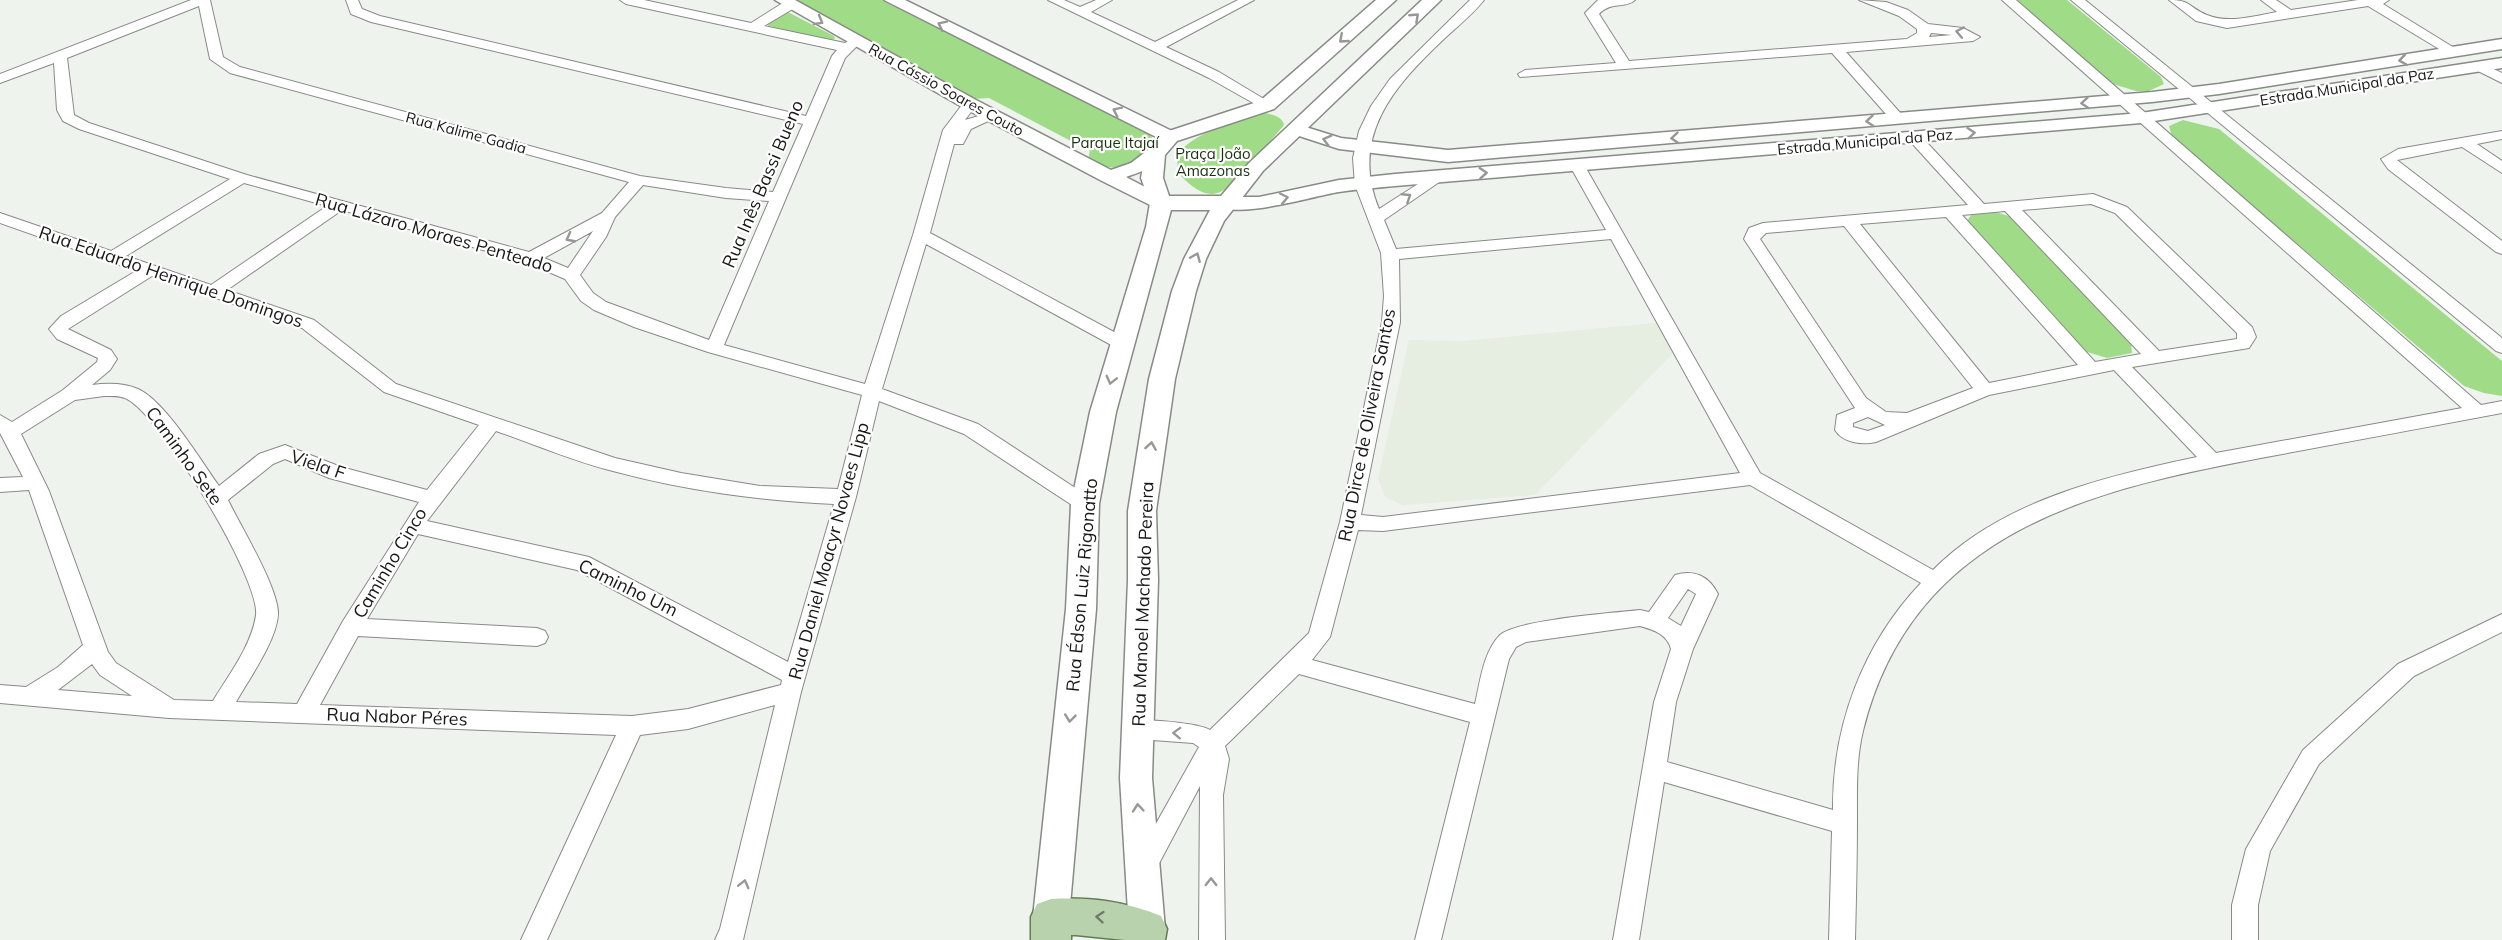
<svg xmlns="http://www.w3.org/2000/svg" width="2502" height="940" viewBox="0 0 2502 940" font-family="Mulish,sans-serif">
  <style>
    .built { fill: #e5eee1 }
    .green { fill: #a0db88 }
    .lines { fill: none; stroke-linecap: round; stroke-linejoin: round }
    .minor-casing { stroke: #878b86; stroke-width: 2 }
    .tertiary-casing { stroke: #878b86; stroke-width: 3 }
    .secondary-casing { stroke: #878b86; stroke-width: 3 }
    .primary-casing { stroke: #617d55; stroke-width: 3 }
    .minor { fill: #fff; fill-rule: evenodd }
    .tertiary { fill: #fff; fill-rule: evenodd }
    .secondary { fill: #fff; fill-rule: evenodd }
    .primary { fill: #b8d2ad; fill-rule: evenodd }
    .oneway { stroke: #979796 }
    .oneway2 { stroke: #707e69 }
    .labels { text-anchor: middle; stroke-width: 4.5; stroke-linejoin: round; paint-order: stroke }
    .far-street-label { font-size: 15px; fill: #171816; stroke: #fff }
    .far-park-label { font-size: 15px; fill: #19300f; stroke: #fff }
    .street-label { font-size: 18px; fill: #171816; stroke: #fff }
  </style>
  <rect width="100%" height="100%" fill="#eff3ee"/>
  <path class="built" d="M1656 323 1674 352 1535 495 1403 505 1385 497 1378 479 1409 340 1462 341Z"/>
  <path class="green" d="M785 0H881L1150 134 1154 141C1132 167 1120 176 1088 159L1090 151 989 98 972 99Z
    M2017 0H2067L2161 77 2164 84 2149 91H2136L2113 84Z
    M784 10 834 36 835 39 825 40 762 24Z
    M1265 113C1273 115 1282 116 1284 125 1273 138 1262 151 1251 164 1224 195 1211 208 1178 173L1177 154C1200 129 1233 123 1265 113Z
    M2183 120 2219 129 2502 361V396L2484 393 2464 386 2172 137 2169 126Z
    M1996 212 2012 217 2131 343 2132 353 2107 358 2084 351 1967 221 1971 215Z"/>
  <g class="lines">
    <defs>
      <path id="minor" d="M191 0H210L223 57 240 67 640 176 726 188 773 192 803 124 371 22 351 14 346 0H358L362 9 380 16 806 116 832 56 837 50 626 4 620 0H644L751 23 786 1H796V7L764 26 845 43 855 37 862 41 845 58 724 345 865 384 913 235 943 130 965 101 970 100 977 104 965 120 992 112 999 116 971 129 963 144H954L930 233 1127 339 1130 343 1127 347H1115L926 244 882 389 978 424 1092 499 1095 504 1092 509 1085 511 1078 509 964 434 879 401 856 497 801 692 743 940H715L720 929 775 705 688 729 640 735 547 940H521L616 735 169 718 0 703V685L26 687 58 667 83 645 29 490 0 492V478L23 477 0 433V415L12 422 63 390 97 362 98 358 57 339 49 329 61 316 136 271 0 223V213L111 251 230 179 79 129 63 121 57 110 54 63 0 83V74ZM199 6 210 59 230 73 629 182 602 213 529 252 247 175 89 123 74 115 67 58ZM244 183 327 206 211 285 126 256ZM643 185 726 198 769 201 709 340 606 302 593 293 580 275 606 237 615 217ZM342 210 525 262 565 279 581 301 594 310 634 327 708 352 862 395 838 489 760 486 681 473 615 458 396 384 314 320 227 290ZM593 231 568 268 544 258ZM152 276 302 328 384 392 479 425 427 490 341 467 285 445 259 454 219 486C201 461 165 401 138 389 124 383 108 383 92 385L110 370 117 359 111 350 68 329ZM104 396C111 396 120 395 127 399 161 416 260 578 256 615 252 645 228 676 213 701L174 700 116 663 108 652 49 491 21 434 75 400ZM496 431C534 444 573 461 613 471 688 491 756 500 834 504L788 662 589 557 427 521ZM285 459 329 478 419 502 343 621 297 704 236 702C249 679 277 640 278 614 279 589 240 525 228 500L273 464ZM418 534 577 570 782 680 781 685 688 709 632 716 320 705 358 636 537 646 545 643 548 637 545 631 537 628 367 619ZM92 664 100 675 132 696 58 690Z
        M1048 0H1064L1080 7 1096 0H1112L1091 12 1155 42 1238 0H1254L1166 47 1219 72 1274 105 1272 108H1262L1209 78Z
        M1470 0H1484C1473 14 1458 26 1445 38 1394 86 1349 136 1379 209L1435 173H1445L1448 176 1384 220 1396 249 1606 230 1570 166 1573 163H1583L1760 473 1933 570C2001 501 2106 476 2197 457L2114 370 1989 395 1876 442C1862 445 1843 443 1835 430L1837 415 1855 408 1744 239 1749 228 1763 223 1968 205 1909 140 1907 137 1909 134H1919L1984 204 2093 194 2127 207 2252 327 2256 337 2249 348 2132 367 2216 453 2462 408 2002 0H2016L2481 405 2502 401V413C2427 427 2352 441 2277 455 2098 488 1914 527 1863 731 1856 760 1857 788 1857 818 1857 859 1856 899 1855 940H1829L1832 831 1664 782 1639 940H1613L1654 702 1671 649C1667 634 1654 630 1640 626L1526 642 1516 647 1509 659 1441 940H1415L1470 722 1299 674 1225 746 1229 759 1223 795 1225 940H1199L1200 786 1155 871 1146 874 1137 871 1134 863 1199 747 1193 743 1139 739 1131 736 1127 729 1131 722C1143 718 1199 723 1210 730L1309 633 1340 522 1382 322 1384 296 1381 253 1355 185 1353 158 1359 131 1371 106 1390 79ZM2091 204 2115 213 2237 333V339L2159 351 2022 210ZM2005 211 2141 354 2095 362 1962 215ZM1946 217 2078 365 1989 383 1860 224ZM1844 226 1973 388 1907 413 1886 412 1866 398 1760 239 1766 233ZM1611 239 1740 473 1383 517 1361 515 1400 322 1399 259ZM1868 417 1885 425 1868 431 1853 427V423ZM1750 485 1921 583C1863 644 1832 726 1833 810L1667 762 1676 702 1693 649 1718 594C1709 576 1694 569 1675 575L1649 612 1640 610C1613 613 1516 620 1500 635 1483 652 1480 683 1475 704L1312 660 1330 637 1358 530 1383 531ZM1688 589 1696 594 1681 626 1668 618Z
        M1598 0H1635C1625 9 1611 1 1599 14L1629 61 1907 39 1917 33V29L1899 16 1859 0 1886 2 1908 10 1928 24 1963 28 1980 37 1973 41 1846 52 1903 116 1905 119 1903 122H1893L1832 53 1520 77 1518 74 1525 70 1616 63 1585 13ZM1931 33 1952 35 1929 37Z
        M2071 0H2085L2502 338V353L2496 351Z
        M2169 0C2192 0 2189 8 2207 15 2229 24 2254 16 2277 12L2261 0H2276L2291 10 2358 0H2389L2383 4 2461 52 2454 56 2449 55 2368 6 2227 28 2196 21Z
        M2479 62 2502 73V83L2474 69V63Z
        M2502 131V139L2477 144 2502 161V173L2462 147 2397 160 2502 241V254L2496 252 2388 169 2381 159 2398 149Z
        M2502 614V632L2414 676 2319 764 2270 851 2258 905V940H2232V905L2246 849 2303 750 2398 664Z"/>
      <path id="tertiary" d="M775 0H795L976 100 1111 170 1131 163 1148 150H1162L1164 154C1155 167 1141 172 1126 177L1168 199 1171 203 1168 207H1154L1102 181 964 108Z
        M884 0H905L1176 133 1179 137 1170 142 1164 141Z
        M2502 39V49L2219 94 2152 102 1448 162 1339 149 1290 133 1287 129 1296 124 1341 138 1448 150 2152 92 2219 84Z
        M2502 58V68L2141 123 1395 186C1376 188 1357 189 1339 192 1317 195 1230 222 1216 203L1226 197H1259L1339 180 1395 174 2141 113Z"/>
      <path id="secondary" d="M1376 0H1396L1274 109 1177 141 1165 155 1163 178 1169 196H1221L1249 163 1422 0H1441L1263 171 1224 221 1206 259 1196 291 1175 379 1156 511 1158 580 1152 778 1165 929 1160 940H1134L1129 929 1120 778 1128 580V511L1149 379 1172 291 1184 259 1210 210H1171L1116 412 1099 504 1096 609 1069 917 1064 929 1051 934 1038 929 1033 917 1066 609 1071 504 1090 412 1146 227 1150 203 1141 178 1145 154 1163 133 1260 101Z"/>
      <path id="primary" d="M1051 899C1091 897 1124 901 1161 916L1167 929 1165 940H1125L1076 935H1071V940H1031V917L1037 904Z"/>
    </defs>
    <use href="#minor" class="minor-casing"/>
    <use href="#tertiary" class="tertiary-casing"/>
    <use href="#secondary" class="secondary-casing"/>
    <use href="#primary" class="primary-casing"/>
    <use href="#minor" class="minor"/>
    <use href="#tertiary" class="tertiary"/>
    <use href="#secondary" class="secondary"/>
    <use href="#primary" class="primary"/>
  </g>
  <defs><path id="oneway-chevron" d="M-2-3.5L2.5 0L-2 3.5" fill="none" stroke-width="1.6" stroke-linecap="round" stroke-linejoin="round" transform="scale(1.5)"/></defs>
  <g class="oneway">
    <use href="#oneway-chevron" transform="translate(1415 17) rotate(-43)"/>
    <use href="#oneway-chevron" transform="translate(819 21) rotate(30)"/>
    <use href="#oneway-chevron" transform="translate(942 25) rotate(-154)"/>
    <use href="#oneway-chevron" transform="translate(1960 32) rotate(-169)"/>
    <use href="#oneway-chevron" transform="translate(1343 39) rotate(139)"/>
    <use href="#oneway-chevron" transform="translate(2403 60) rotate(171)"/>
    <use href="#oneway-chevron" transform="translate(2085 103) rotate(175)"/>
    <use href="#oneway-chevron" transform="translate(1117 111) rotate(-154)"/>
    <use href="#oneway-chevron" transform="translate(1870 121) rotate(175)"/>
    <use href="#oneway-chevron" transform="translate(1971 133) rotate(-5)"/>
    <use href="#oneway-chevron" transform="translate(1675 138) rotate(175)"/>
    <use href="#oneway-chevron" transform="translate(1327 140) rotate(-165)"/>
    <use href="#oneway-chevron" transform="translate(1483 173) rotate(-4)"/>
    <use href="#oneway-chevron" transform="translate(1407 197) rotate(-33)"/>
    <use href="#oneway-chevron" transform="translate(1284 198) rotate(-12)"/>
    <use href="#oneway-chevron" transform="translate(570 238) rotate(152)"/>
    <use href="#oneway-chevron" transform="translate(1196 257) rotate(-67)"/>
    <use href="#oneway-chevron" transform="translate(1111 380) rotate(104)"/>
    <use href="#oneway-chevron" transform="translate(1151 446) rotate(-81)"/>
    <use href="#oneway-chevron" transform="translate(1070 718) rotate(96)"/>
    <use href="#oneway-chevron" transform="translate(1177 733) rotate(-178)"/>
    <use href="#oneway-chevron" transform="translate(1138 808) rotate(-95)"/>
    <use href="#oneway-chevron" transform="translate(1211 882) rotate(-90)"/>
    <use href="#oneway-chevron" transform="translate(744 884) rotate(-76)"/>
  </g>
  <use class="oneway2" href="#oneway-chevron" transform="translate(1100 917) rotate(-175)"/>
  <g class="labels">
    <g class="far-street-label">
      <text transform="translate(2347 87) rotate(-9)" y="5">Estrada Municipal da Paz</text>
      <text transform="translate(946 90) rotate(29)" y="5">Rua Cássio Soares Couto</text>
      <text transform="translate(466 133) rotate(15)" y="5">Rua Kalime Gadia</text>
      <text transform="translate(1865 142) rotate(-5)" y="5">Estrada Municipal da Paz</text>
    </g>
    <g class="far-park-label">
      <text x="1115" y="148">Parque Itajaí</text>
      <text x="1213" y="159">Praça João<tspan x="1213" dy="17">Amazonas</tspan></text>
    </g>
    <g class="street-label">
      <text transform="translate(763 184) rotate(-67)" y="6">Rua Inês Bassi Bueno</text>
      <text transform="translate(434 233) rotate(16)" y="6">Rua Lázaro Moraes Penteado</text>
      <text transform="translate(171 277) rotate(19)" y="6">Rua Eduardo Henrique Domingos</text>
      <text transform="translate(1367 425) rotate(-79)" y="6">Rua Dirce de Oliveira Santos</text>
      <text transform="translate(184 456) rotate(54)" y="6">Caminho Sete</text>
      <text transform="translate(318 465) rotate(19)" y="6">Viela F</text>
      <text transform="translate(829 551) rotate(-75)" y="6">Rua Daniel Moacyr Novaes Lipp</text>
      <text transform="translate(390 563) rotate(-59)" y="6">Caminho Cinco</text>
      <text transform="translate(1082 585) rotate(-85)" y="6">Rua Édson Luiz Rigonatto</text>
      <text transform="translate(628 588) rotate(26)" y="6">Caminho Um</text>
      <text transform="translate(1143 604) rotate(-88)" y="6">Rua Manoel Machado Pereira</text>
      <text transform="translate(397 717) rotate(2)" y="6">Rua Nabor Péres</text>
    </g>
  </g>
</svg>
